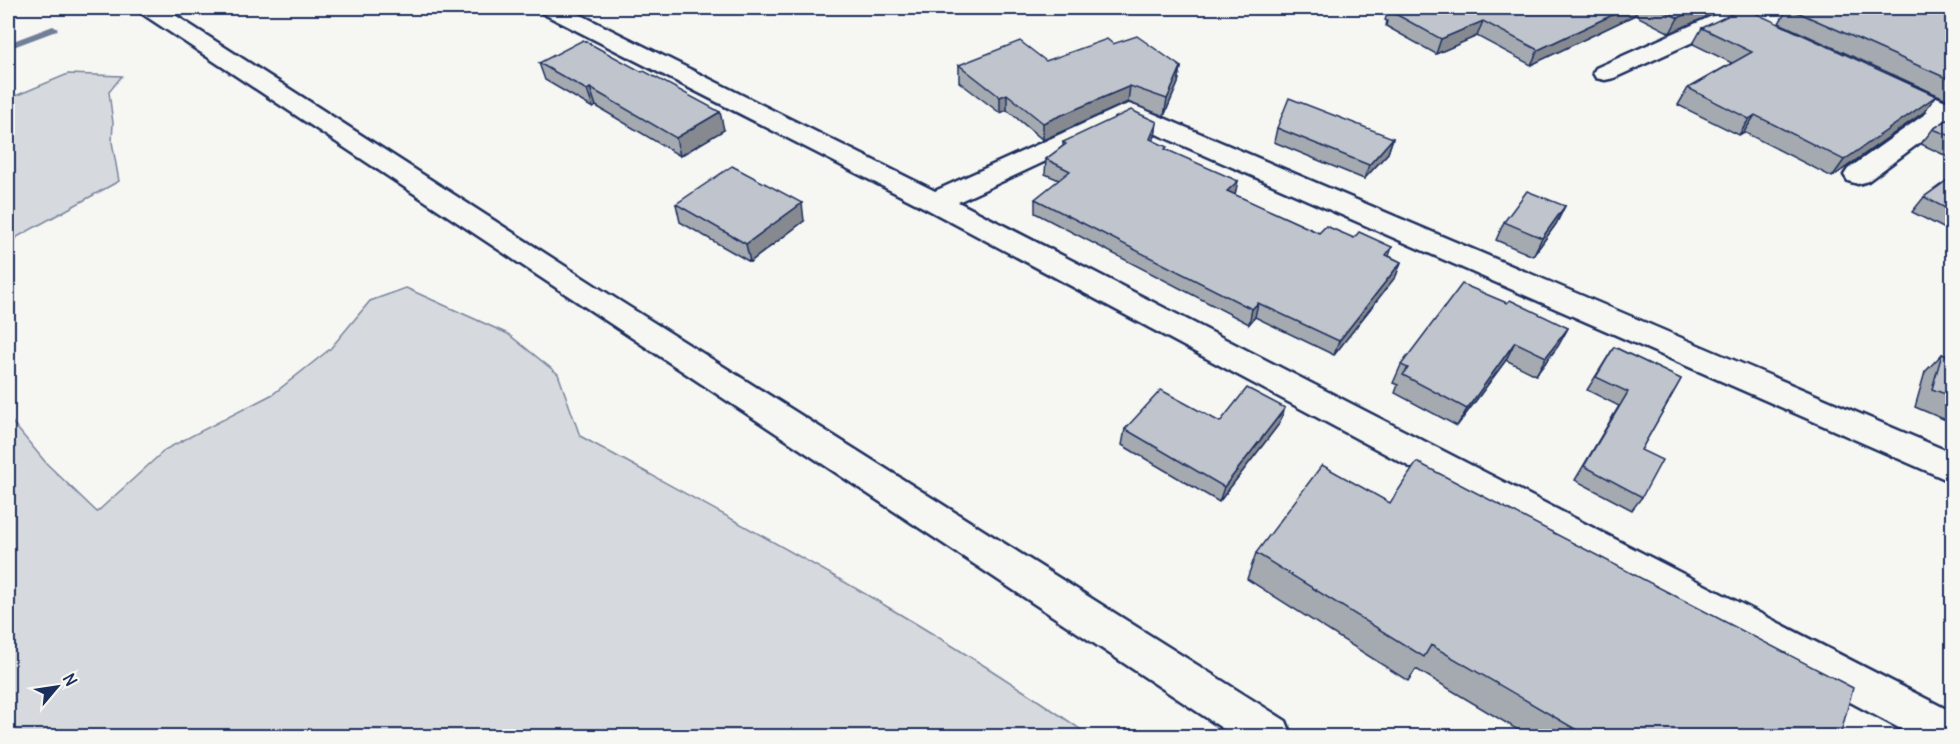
<svg xmlns="http://www.w3.org/2000/svg" width="1960" height="744" viewBox="0 0 1960 744" font-family="Delius,sans-serif">
  <style>
    .green { fill: #d6d9dd; stroke: #78849e; stroke-width: 1.5 }
    .lines { fill: none; stroke-linecap: round; stroke-linejoin: round }
    .stream { fill: #717e99; fill-rule: evenodd }
    .minor-casing { stroke: #1b2f5e; stroke-width: 5 }
    .minor { fill: #f6f6f2; fill-rule: evenodd }
    .wall { fill: #a5a9b0; stroke: #1b2f5e; stroke-width: 1.5 }
    .shaded-wall { fill: #868990; stroke: #1b2f5e; stroke-width: 1.5 }
    .building { fill: #c0c4cd; stroke: #1b2f5e; stroke-width: 1.5 }
  </style>
  <rect width="100%" height="100%" fill="#f6f6f2"/>
  <filter id="ink" filterUnits="userSpaceOnUse"><feTurbulence type="fractalNoise" baseFrequency=".0167" numOctaves="2"/><feDisplacementMap in="SourceGraphic" scale="12" xChannelSelector="R" yChannelSelector="G"/><feConvolveMatrix kernelMatrix="1 2 1 2 8 2 1 2 1" color-interpolation-filters="sRGB"/></filter>
  <g filter="url(#ink)">
    <path class="green" d="M68 74 122 76 109 92 113 123 112 142 119 181 17 237 8 259V99Z
      M406 288 508 334 558 374 580 436C753 531 928 622 1090 736H8V417L47 464 97 512 166 449 273 394 330 349 370 301Z"/>
    <g class="lines">
      <path class="stream" d="M53 26 58 29 56 31 8 49V43Z"/>
      <defs>
        <path id="minor" d="M138 8H164L599 288 1286 721 1292 736H1234L141 13Z
          M539 8H567L935 191 1120 107 1129 104 1138 107 1952 453V482L1129 122 958 202 1952 712V736H1914L925 208 542 13Z
          M1730 8H1759L1756 13 1614 78 1605 80 1596 78 1593 73 1596 68Z
          M1890 76 1952 104V121L1950 120 1868 181 1858 184 1848 181 1844 175 1848 169 1928 112 1881 89 1877 84 1881 79Z"/>
      </defs>
      <use href="#minor" class="minor-casing"/>
      <use href="#minor" class="minor"/>
    </g>
    <path class="wall" d="M1389 8H1726L1670 33 1635 15 1531 65 1477 36 1436 54 1386 26 1387 21 1385 20Z
      M1788 8H1953V102L1779 23Z
      M1702 28 1924 112 1832 177 1744 132 1739 135 1678 105 1688 88 1732 63 1693 44Z
      M1113 44 1181 67 1178 83 1164 116 1128 102 1043 140 1007 110 1000 113 959 82V65L1046 61Z
      M539 63 724 130 680 156 596 106 593 108 545 80Z
      M1953 116V159L1921 144 1933 129Z
      M1157 122 1155 136 1153 141 1235 195 1319 233 1354 238 1392 247 1389 256 1401 262 1396 276 1334 355 1255 317 1249 324 1035 213V199L1059 180 1045 174 1046 159 1063 146V142Z
      M1277 128 1393 138 1388 153 1364 179 1274 142Z
      M1953 176V233L1912 212 1924 197Z
      M676 204 804 221 750 262 680 222Z
      M1565 206 1556 224 1533 256 1496 240 1504 222Z
      M1507 303 1568 328 1558 346 1536 375 1506 360 1457 426 1395 393 1398 385 1393 383 1401 365Z
      M1614 347 1681 379 1641 450 1642 497 1632 510 1575 480 1619 406 1587 390Z
      M1942 354 1953 358V423L1915 407 1925 372Z
      M1220 422 1279 424 1219 502 1122 445 1125 429Z
      M1390 503 1840 736H1528L1416 669 1408 681 1247 579 1256 553Z"/>
    <path class="shaded-wall" d="M1627 8H1638L1635 15 1531 65 1538 50Z
      M1701 8H1726L1670 33 1678 18Z
      M1483 21 1477 36 1436 54 1441 39Z
      M1181 67 1178 83 1164 116 1167 99Z
      M1130 86 1128 102 1043 140V123Z
      M590 88 596 106 593 108 587 90Z
      M1007 94V110L1000 113V97Z
      M1936 96 1924 112 1832 177 1844 160Z
      M720 112 724 130 680 156 676 138Z
      M1755 115 1744 132 1739 135 1749 119Z
      M1157 122 1155 136 1148 153 1150 139Z
      M1393 138 1388 153 1364 179 1369 165Z
      M1238 181 1235 195 1227 191Z
      M802 203 804 221 750 262 746 244Z
      M1565 206 1556 224 1533 256 1542 238Z
      M1401 262 1396 276 1334 355 1339 341Z
      M1258 303 1255 317 1249 324 1252 309Z
      M1568 328 1558 346 1536 375 1546 357Z
      M1515 342 1506 360 1457 426 1467 409Z
      M1285 408 1279 424 1219 502 1224 487Z"/>
    <path class="building" d="M1393 8H1627L1538 50 1483 21 1441 39 1390 11 1395 9Z
      M1657 8H1701L1678 18Z
      M1744 8 1936 96 1844 160 1755 115 1749 119 1688 88 1752 52 1702 28Z
      M1788 8H1953V81Z
      M1137 36 1181 67 1167 99 1130 86 1043 123 1007 94 1000 97 959 65 1020 41 1046 61 1107 39 1113 44Z
      M583 40 642 72 644 71 720 112 676 138 590 88 587 90 539 63Z
      M1289 98 1393 138 1369 165 1277 128Z
      M1131 110 1157 122 1150 139 1167 147 1165 149 1238 181 1227 191 1319 233 1326 226 1354 238 1359 232 1392 247 1386 255 1401 262 1339 341 1258 303 1252 309 1035 199 1070 171 1046 159 1066 144 1063 142Z
      M1953 116V137L1933 129Z
      M732 166 802 203 746 244 676 204Z
      M1953 176V212L1924 197Z
      M1527 191 1565 206 1542 238 1504 222Z
      M1462 284 1507 303 1510 300 1568 328 1546 357 1515 342 1467 409 1403 375 1408 368 1401 365Z
      M1614 347 1681 379 1641 450 1662 460 1642 497 1584 466 1628 392 1596 377Z
      M1942 354 1953 358V397L1932 389Z
      M1247 388 1285 408 1224 487 1125 429 1161 390 1220 422Z
      M1417 462 1853 688 1840 736H1587L1431 645 1424 657 1256 553 1322 465 1390 503Z"/>
  </g>
  <rect width="1960" height="744" fill="none" stroke="#f6f6f2" stroke-width="30"/>
  <rect x="15" y="15" width="1930" height="714" fill="none" stroke="#1b2f5e" stroke-width="2" filter="url(#ink)"/>
  <g transform="translate(57 687) rotate(61)" stroke="#f6f6f2" stroke-width="4.5" paint-order="stroke">
  <path d="M0-4.5L10 22L0 15L-10 22Z" fill="#1b2f5e"/>
  <text y="-9" font-size="16" font-weight="bold" text-anchor="middle" fill="#1b2f5e">N</text>
  </g>
</svg>
